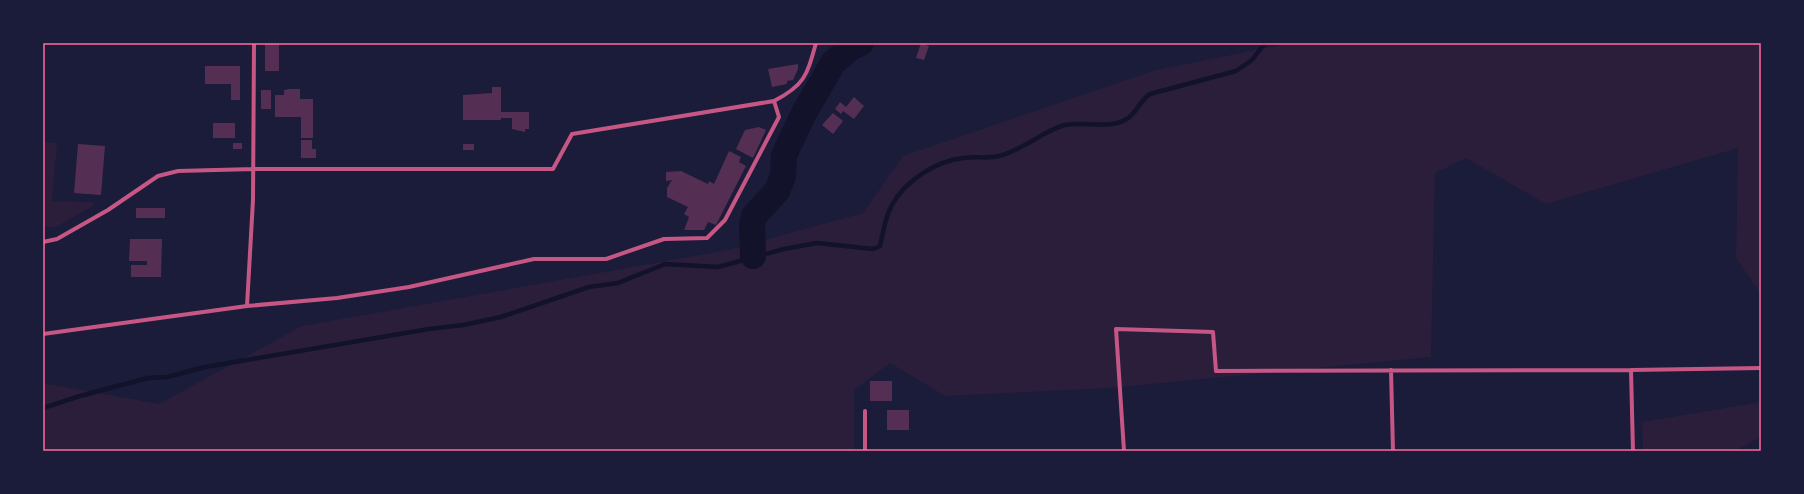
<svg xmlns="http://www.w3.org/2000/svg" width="1804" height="494" viewBox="0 0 1804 494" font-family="'Fira Sans',sans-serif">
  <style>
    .green { fill: #2a1e3b }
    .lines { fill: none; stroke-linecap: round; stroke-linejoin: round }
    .stream { stroke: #12122b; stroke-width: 4.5 }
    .river { stroke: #12122b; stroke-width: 26 }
    .building { fill: #542f53 }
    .minor { stroke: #c65784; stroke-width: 4 }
    .neatline { fill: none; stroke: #ff6b9d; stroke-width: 1.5 }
  </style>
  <rect width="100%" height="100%" fill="#1b1b3a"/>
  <path class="green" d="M1291 43H1761V294L1736 258 1738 148 1546 204 1466 158 1435 173 1431 357 1110 388 945 396 890 363 854 390V451H43V383L159 404 302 326 728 250 863 213 903 156 1156 70Z
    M43 142 57 143 52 201 93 202 94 205 56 227H43Z
    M1761 402V443L1759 441V438L1735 451H1643L1642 422Z"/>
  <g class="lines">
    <path class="stream" d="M43 408 80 396 148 378 167 377 205 367 429 329 463 325 501 317 589 287 618 283 665 264 718 267 784 249 817 243 873 249 880 246C883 233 885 217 892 205 905 181 936 161 963 158 975 156 988 159 999 156 1024 150 1042 131 1065 125 1084 121 1108 129 1125 120 1136 115 1140 100 1150 94L1236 71 1252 60 1265 43"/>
    <path class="river" d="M753 256 752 224 754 216 777 191 783 176 784 155 804 113 833 63 850 48 861 43"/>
  </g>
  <path class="building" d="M265 43H279V71H265Z
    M921 43 929 46 924 60 916 58Z
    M798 64V69L793 80 787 81V84L772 87 768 69Z
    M205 66H240V100H231V84H205Z
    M492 87H501V112H529V129H525V132L512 129V118H501V120H463V95L492 93Z
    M290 89H300V99H313V138H301V117H275V95H284V90Z
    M261 90H271V109H261Z
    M854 97 864 106 854 119 843 111 841 114 835 109 840 102 846 107Z
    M833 113 843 121 833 134 822 125Z
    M213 123H235V138H213Z
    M759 127 766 130 753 158 736 149 745 130Z
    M301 140H312V149H316V158H301Z
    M233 143H242V149H233Z
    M78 144 105 146 101 195 74 193Z
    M463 144H474V150H463Z
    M729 151 741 157 739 162 746 166 716 225 708 222 704 230H684L689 217 684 214 688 207 667 197V188L672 180 666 181V172L681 171 708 184 709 181 714 184Z
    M136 208H165V218H136Z
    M130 239H162L161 277H131V265H147V261H129Z
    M870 381H892V401H870Z
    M887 410H909V430H887Z"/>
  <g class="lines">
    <path class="minor" d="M43 242 57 239 108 210 158 176 178 171 254 169H553L572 134 774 101C805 85 807 75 816 43
      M247 306 253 200 254 43
      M43 334 247 306 337 298 409 287 534 259H606L664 239 707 238 725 220 779 117 774 101
      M1391 370 1393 451
      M1631 370 1761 368
      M865 411V451
      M1124 451 1116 329 1213 332 1216 371 1631 370 1633 451"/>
  </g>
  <rect width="1804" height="494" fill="none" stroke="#1b1b3a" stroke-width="88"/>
  <rect x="44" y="44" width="1716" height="406" class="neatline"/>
</svg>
